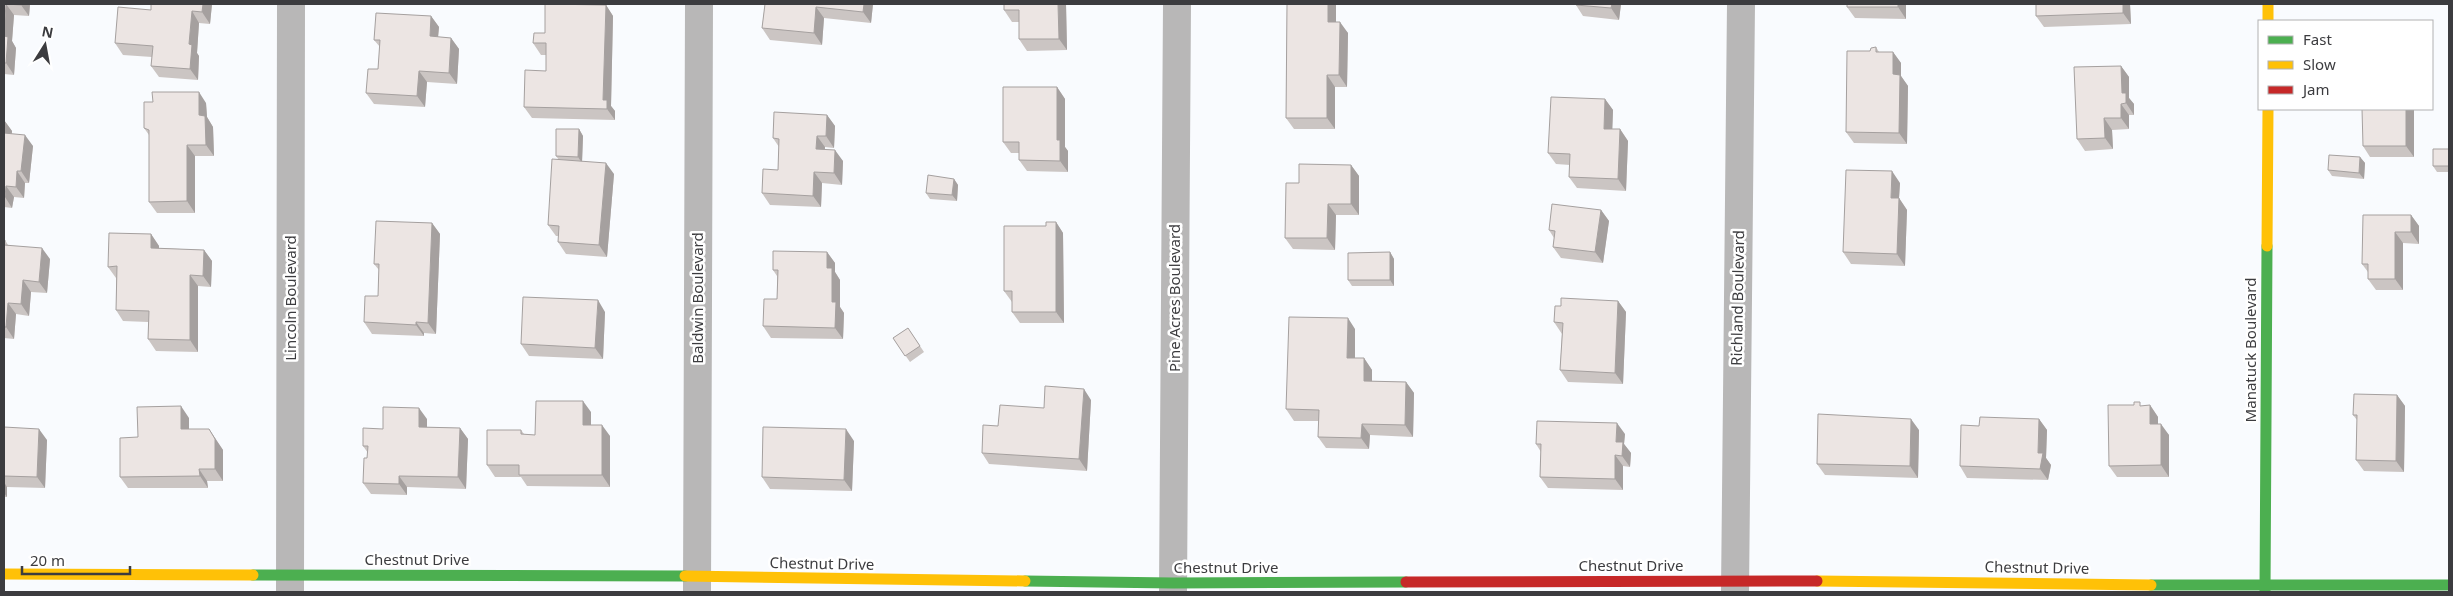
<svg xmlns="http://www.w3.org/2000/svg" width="2453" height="596" viewBox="0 0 2453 596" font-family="'Noto Sans',sans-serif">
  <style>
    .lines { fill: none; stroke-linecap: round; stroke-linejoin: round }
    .street { stroke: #b8b7b7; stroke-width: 28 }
    .fast { stroke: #4caf50; stroke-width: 11 }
    .slow { stroke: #ffc107; stroke-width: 11 }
    .jam { stroke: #c62828; stroke-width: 11 }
    .wall { fill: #cbc5c3 }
    .shaded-wall { fill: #a5a09f }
    .building { fill: #ece5e3; stroke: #a5a09f }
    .labels { text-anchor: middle; stroke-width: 5; stroke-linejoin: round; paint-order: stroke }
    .street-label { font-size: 15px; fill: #3c3c3f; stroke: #fff }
  </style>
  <rect width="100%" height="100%" fill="#f9fbfe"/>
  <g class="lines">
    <path class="street" d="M290 592 291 4
      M697 592 699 4
      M1173 592 1177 4
      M1735 592 1741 4"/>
    <path class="fast" d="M253 575 685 576
      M1025 581 1173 583 1406 582
      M2151 585H2449
      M2265 592 2267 246"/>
    <path class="slow" d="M2268 4V21
      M2267 246 2268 109
      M4 574 253 575
      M685 576 1025 581
      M1817 581 2151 585"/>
    <path class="jam" d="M1406 582 1817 581"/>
  </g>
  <path class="wall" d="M4 4H30L29 16 14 15 12 41 16 48 14 75 4 74Z
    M151 4H212L210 24 199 23 197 53 199 56 198 80 159 77 151 66 152 57 123 55 115 43 151 10Z
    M765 4H873L871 23 824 18 822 45 770 40 762 28Z
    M1066 4 1067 50 1027 51 1019 39V22H1012L1004 10Z
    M1287 4H1336V22L1348 33 1347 87H1335V129H1294L1286 118Z
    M1576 4H1621L1619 20 1583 16 1576 5Z
    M1847 4H1906V19L1855 18 1847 7Z
    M2036 4H2130L2131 24 2044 27 2036 16Z
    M606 5 613 16 611 106 615 111V120L532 118 524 107 546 71V55H541L533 43 545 33Z
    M431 16 439 27 438 37 451 38 459 49 457 84 427 82 425 107 374 104 366 93 378 69 380 47 374 40Z
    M1876 47 1879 52H1893L1901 63V76L1908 86 1907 144 1854 143 1846 132 1870 51Z
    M2121 66 2129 77V98L2134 104V115H2129V129L2112 130 2113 149 2085 151 2077 139Z
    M1057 87 1065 99V147L1068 151V172L1027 171 1019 160V153H1011L1003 142Z
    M1605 99 1613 110 1612 129H1620L1628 141 1626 191 1577 188 1569 177 1570 165 1556 164 1548 153Z
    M206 103 207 117 213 127 214 156H195V213H157L149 202V135L144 128Z
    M2414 109V157H2370L2363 146Z
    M827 115 835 126 834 148 825 147V149L843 161 842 185 822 183 821 207 770 205 762 193 778 170 779 147 773 138Z
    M4 120 12 131V134L33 146 29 183H25L24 198 14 197 12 208 4 207Z
    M579 129 583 136 582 161 614 174 607 257 566 254 558 242 559 236H556L548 225 559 160 556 156Z
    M2449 149V172H2437L2433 166Z
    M2360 157 2365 163 2364 179 2332 176 2328 170Z
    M1351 165 1359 176V215H1336L1335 250 1293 249 1285 238 1299 183Z
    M954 179 958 185 957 201 930 199 926 193Z
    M1900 183 1899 198 1907 210 1905 266 1851 264 1843 252Z
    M1601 210 1609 221 1603 263 1561 258 1553 247 1554 238 1549 230Z
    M2411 215 2419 226V244L2403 243V290H2376L2368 279V272L2362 264Z
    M1056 222 1063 233 1064 323H1020L1012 312V302L1004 291Z
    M432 223 440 234 436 334 424 333V336L372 334 364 322 378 296 379 270 374 264Z
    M151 234 159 246V248L204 250 212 261 211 287 198 286V352L156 351 148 339V322L123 321 116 310V278L108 267Z
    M4 240H5L8 245 50 259 47 293 31 292 29 316 16 314 14 339 4 338Z
    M827 252 835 263V272L840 280V307L844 313 843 339 771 338 763 326 777 299V276L773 270Z
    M1390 252 1394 259V286H1352L1348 280Z
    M1618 301 1626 312 1623 384 1568 382 1560 370 1562 334 1554 322 1561 306Z
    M605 312 603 359 529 356 521 344Z
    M908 328 924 352 910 362 893 338Z
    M1355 329V358H1364L1372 370V381L1406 382 1414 393 1413 437 1370 435 1369 449 1326 448 1318 437 1319 421H1294L1286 409Z
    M2397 395 2405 406 2404 472 2364 471 2356 460 2357 420 2353 415Z
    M1091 400 1087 471 989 464 982 453 998 426 1044 408Z
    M2150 405 2158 417V424L2169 435V477H2117L2109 466 2143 406Z
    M591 412V425L610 436V487L527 486 521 477H495L487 465 521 430 524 434 535 435Z
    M189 418V429H209L223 450V481H207L208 488H128L120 477 138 437Z
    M427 419V427L460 428 468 439 466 489 407 487V495L371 494 363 483 368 453 363 446 383 429Z
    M2039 419 2047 430 2046 458 2051 465 2048 480 1967 478 1960 466 1979 426Z
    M4 427 47 440 45 488 7 487V497H4Z
    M1919 430 1918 478 1825 475 1817 464Z
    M1625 434 1624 444 1631 453 1630 467 1623 466V490L1548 488 1540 477 1541 452 1536 444Z
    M854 441 852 491 770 489 762 477Z"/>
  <path class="shaded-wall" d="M6 4 14 15 12 41 16 48 14 75 6 63 4 37Z
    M21 4H30L29 16 21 5Z
    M203 4H212L210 24 202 12Z
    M864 4H873L871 23 863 12Z
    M1058 4H1066L1067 50 1059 39Z
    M1328 4H1336V33L1328 22Z
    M1612 4H1621L1619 20 1611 8Z
    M1898 4H1906V19L1898 7Z
    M2123 4H2130L2131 24 2123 13Z
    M606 5 613 16 611 106 615 111V120L607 109 603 100Z
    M816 7 824 18 822 45 814 33Z
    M192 11 199 23 197 53 199 56 198 80 190 69 189 44Z
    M431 16 439 27 437 48 430 36Z
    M1340 22 1348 33 1347 87 1339 75Z
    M451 38 459 49 457 84 449 73Z
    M1893 52 1901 63V76L1908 86 1907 144 1899 133 1893 74Z
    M2121 66 2129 77V98L2134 104V115L2126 103 2122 93Z
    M419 71 427 82 425 107 417 96Z
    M1327 75 1335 87V129L1327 118Z
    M1057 87 1065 99V147L1068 151V172L1060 161 1057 140Z
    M199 92 206 103 207 117 213 127 214 156 206 145 199 115Z
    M1605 99 1613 110 1612 140 1604 129Z
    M2121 104 2129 115V129L2121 118Z
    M2406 109H2414V157L2406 146Z
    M827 115 835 126 834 148 826 136Z
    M2104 118 2112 130 2113 149 2105 138Z
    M4 120 12 131 11 144 4 134Z
    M579 129 583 136 582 163 578 157Z
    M1620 129 1628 141 1626 191 1618 179Z
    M25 135 33 146 29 183 21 171Z
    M817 136 825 147 824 160 816 149Z
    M187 145 195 156V213L187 201Z
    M835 150 843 161 842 185 834 173Z
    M2360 157 2365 163 2364 179 2359 173Z
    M606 163 614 174 607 257 599 245Z
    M1351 165 1359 176V215L1351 204Z
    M17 171 25 183 24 198 16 187Z
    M1892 171 1900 183 1899 198 1907 210 1905 266 1897 254 1891 198Z
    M814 172 822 183 821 207 813 196Z
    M954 179 958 185 957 201 952 195Z
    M6 186 14 197 12 208 5 197Z
    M1328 204 1336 215 1335 250 1327 238Z
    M1601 210 1609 221 1603 263 1595 252Z
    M2411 215 2419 226V244L2411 232Z
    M1056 222 1063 233 1064 323 1056 312Z
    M432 223 440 234 436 334 428 323Z
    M2395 232 2403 243V290L2395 279Z
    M151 234 159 246V260L151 248Z
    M42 248 50 259 47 293 39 282Z
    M204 250 212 261 211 287 203 276Z
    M827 252 835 263V272L840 280V307L844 313 843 339 835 328 827 268Z
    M1390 252 1394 259V286L1390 280Z
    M190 275 198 286V352L190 340Z
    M23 280 31 292 29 316 21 304Z
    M598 300 605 312 603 359 595 348Z
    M1618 301 1626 312 1623 384 1615 373Z
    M8 303 16 314 14 339 6 327Z
    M1348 318 1355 329V369L1347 358Z
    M416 322 424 333V336L416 325Z
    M1364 358 1372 370V393L1364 381Z
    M1406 382 1414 393 1413 437 1405 425Z
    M1084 389 1091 400 1087 471 1079 459Z
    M2397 395 2405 406 2404 472 2396 461Z
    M583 401 591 412V436L583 425Z
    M2150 405 2158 417V436L2150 424Z
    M181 406 189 418V440L181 429Z
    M419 408 427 419V438L419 427Z
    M1911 419 1919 430 1918 478 1910 466Z
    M2039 419 2047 430 2046 458 2051 465 2048 480 2040 469 2038 453Z
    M1617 423 1625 434 1624 444 1631 453 1630 467 1622 456 1616 442Z
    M1362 424 1370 435 1369 449 1361 438Z
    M2161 424 2169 435V477L2161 465Z
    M602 425 610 436V487L602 475Z
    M460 428 468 439 466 489 458 477Z
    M39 429 47 440 45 488 37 477Z
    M209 429 223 450V481L215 469Z
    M846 429 854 441 852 491 844 480Z
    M1615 455 1623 466V490L1615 479Z
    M199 469 207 481 208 488 200 476Z
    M399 476 407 487V495L399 484Z
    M4 482 7 487V497L4 493Z"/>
  <path class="building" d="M4 4H21V5L6 4 4 32Z
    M151 4H203L202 12 192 11 189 44 192 45 190 69 151 66 153 46 115 43 118 7 151 10Z
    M545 4 606 5 603 100H607V109L524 107 525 70 546 71V43H533L534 33H545Z
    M765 4H864L863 12 816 7 814 33 762 28Z
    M1004 4H1058L1059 39H1019V10H1004Z
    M1287 4H1328V22H1340L1339 75H1327V118H1286Z
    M1576 4H1612L1611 8 1576 5Z
    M1847 4H1898V7H1847Z
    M2036 4H2123V13L2036 16Z
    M376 13 431 16 430 36 451 38 449 73 419 71 417 96 366 93 368 69H378L380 40H374Z
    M4 36 8 37 6 63H4Z
    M1876 47V52H1893V74L1900 75 1899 133 1846 132 1847 51H1870L1871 48Z
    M2121 66 2122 93H2126V103L2121 104V118H2104L2105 138 2077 139 2074 67Z
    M1003 87H1057V140H1060V161L1019 160V142H1003Z
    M152 92H199V115L205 116 206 145H187V201L149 202V130L144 128V102H153Z
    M1551 97 1605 99 1604 129H1620L1618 179 1569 177 1570 154 1548 153Z
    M2362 109H2406V146H2363Z
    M774 112 827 115 826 136H817L816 149 835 150 834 173 814 172 813 196 762 193 763 169 778 170 779 139 773 138Z
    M556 129H579L578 157 556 156Z
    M4 133 25 135 21 171H17L16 187 6 186 5 197H4Z
    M2433 149H2449V166H2433Z
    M2329 155 2360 157 2359 173 2328 170Z
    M552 159 606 163 599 245 558 242 559 226 548 225Z
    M1299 164 1351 165V204H1328L1327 238H1285L1286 183H1299Z
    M1846 170 1892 171 1891 198H1899L1897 254 1843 252Z
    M928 175 954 179 952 195 926 193Z
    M1552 204 1601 210 1595 252 1553 247 1555 231 1549 230Z
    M2363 215H2411V232H2395V279H2368V264H2362Z
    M376 221 432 223 428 323 416 322V325L364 322 365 296H378L379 264H374Z
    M1046 222H1056V312H1012V291H1004V226H1046Z
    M109 233 151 234V248L204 250 203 276 190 275V340L148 339 149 311 116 310 117 266 108 267Z
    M4 240H5L4 245 42 248 39 282 23 280 21 304 8 303 6 327H4Z
    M773 251 827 252V268H832V302H836L835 328 763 326 764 299H777L778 270H773Z
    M1390 252V280H1348V253Z
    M523 297 598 300 595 348 521 344Z
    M1561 298 1618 301 1615 373 1560 370 1563 323 1554 322 1555 306H1561Z
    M1289 317 1348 318 1347 358H1364V381L1406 382 1405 425 1362 424 1361 438 1318 437 1319 410 1286 409Z
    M908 328 920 346 905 356 893 338Z
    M1045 386 1084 389 1079 459 982 453 983 425 998 426 1000 405 1044 408Z
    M2354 394 2397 395 2396 461 2356 460 2357 415H2353Z
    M536 401H583V425H602V475H519V465H487V430H521V434L535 435Z
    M2134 402H2140V406L2150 405V424H2161V465L2109 466 2108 405H2134Z
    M181 406V429H209L215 439V469H199L200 476 120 477V438L138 437 137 407Z
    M383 407 419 408V427L460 428 458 477 399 476V484L363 483 364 458H367L368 446H363V428L383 429Z
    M1818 414 1911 419 1910 466 1817 464Z
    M1980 417 2039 419 2038 453H2043L2040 469 1960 466 1961 425 1979 426Z
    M1537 421 1617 423 1616 442H1623L1622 456 1615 455V479L1540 477 1541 444H1536Z
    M4 427 39 429 37 477 4 476Z
    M763 427 846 429 844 480 762 477Z"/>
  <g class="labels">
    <g class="street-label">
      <text transform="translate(291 298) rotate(-90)" y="5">Lincoln Boulevard</text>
      <text transform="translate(698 298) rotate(-90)" y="5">Baldwin Boulevard</text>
      <text transform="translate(1175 298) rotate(-90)" y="5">Pine Acres Boulevard</text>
      <text transform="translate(1738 298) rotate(-89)" y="5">Richland Boulevard</text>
      <text transform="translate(2251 350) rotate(-90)" y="5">Manatuck Boulevard</text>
      <text x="417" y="565">Chestnut Drive</text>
      <text transform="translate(822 564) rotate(1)" y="5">Chestnut Drive</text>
      <text x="1631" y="571">Chestnut Drive</text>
      <text x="1226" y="573">Chestnut Drive</text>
      <text transform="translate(2037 568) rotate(1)" y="5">Chestnut Drive</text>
    </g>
  </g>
  <rect width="2453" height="596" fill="none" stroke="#3c3c3f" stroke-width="10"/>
  <rect x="2258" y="20" width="175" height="90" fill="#ffffff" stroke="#b1b1b2"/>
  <rect x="2268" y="36" width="25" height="8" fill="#4caf50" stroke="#b1b1b2"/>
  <text x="2303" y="45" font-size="15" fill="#3c3c3f">Fast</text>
  <rect x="2268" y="61" width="25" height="8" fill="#ffc107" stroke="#b1b1b2"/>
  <text x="2303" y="70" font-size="15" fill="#3c3c3f">Slow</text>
  <rect x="2268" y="86" width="25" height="8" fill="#c62828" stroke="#b1b1b2"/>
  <text x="2303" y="95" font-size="15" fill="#3c3c3f">Jam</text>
  <g transform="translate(45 45) rotate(11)" stroke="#ffffff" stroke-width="4" paint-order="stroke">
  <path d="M0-4L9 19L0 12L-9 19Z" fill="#3c3c3f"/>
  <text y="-8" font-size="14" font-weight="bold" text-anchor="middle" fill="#3c3c3f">N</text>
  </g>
  <path d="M22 566v8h108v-8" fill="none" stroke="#3c3c3f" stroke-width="2.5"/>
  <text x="30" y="566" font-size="15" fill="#3c3c3f" stroke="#ffffff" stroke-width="4" paint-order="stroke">20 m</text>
</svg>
